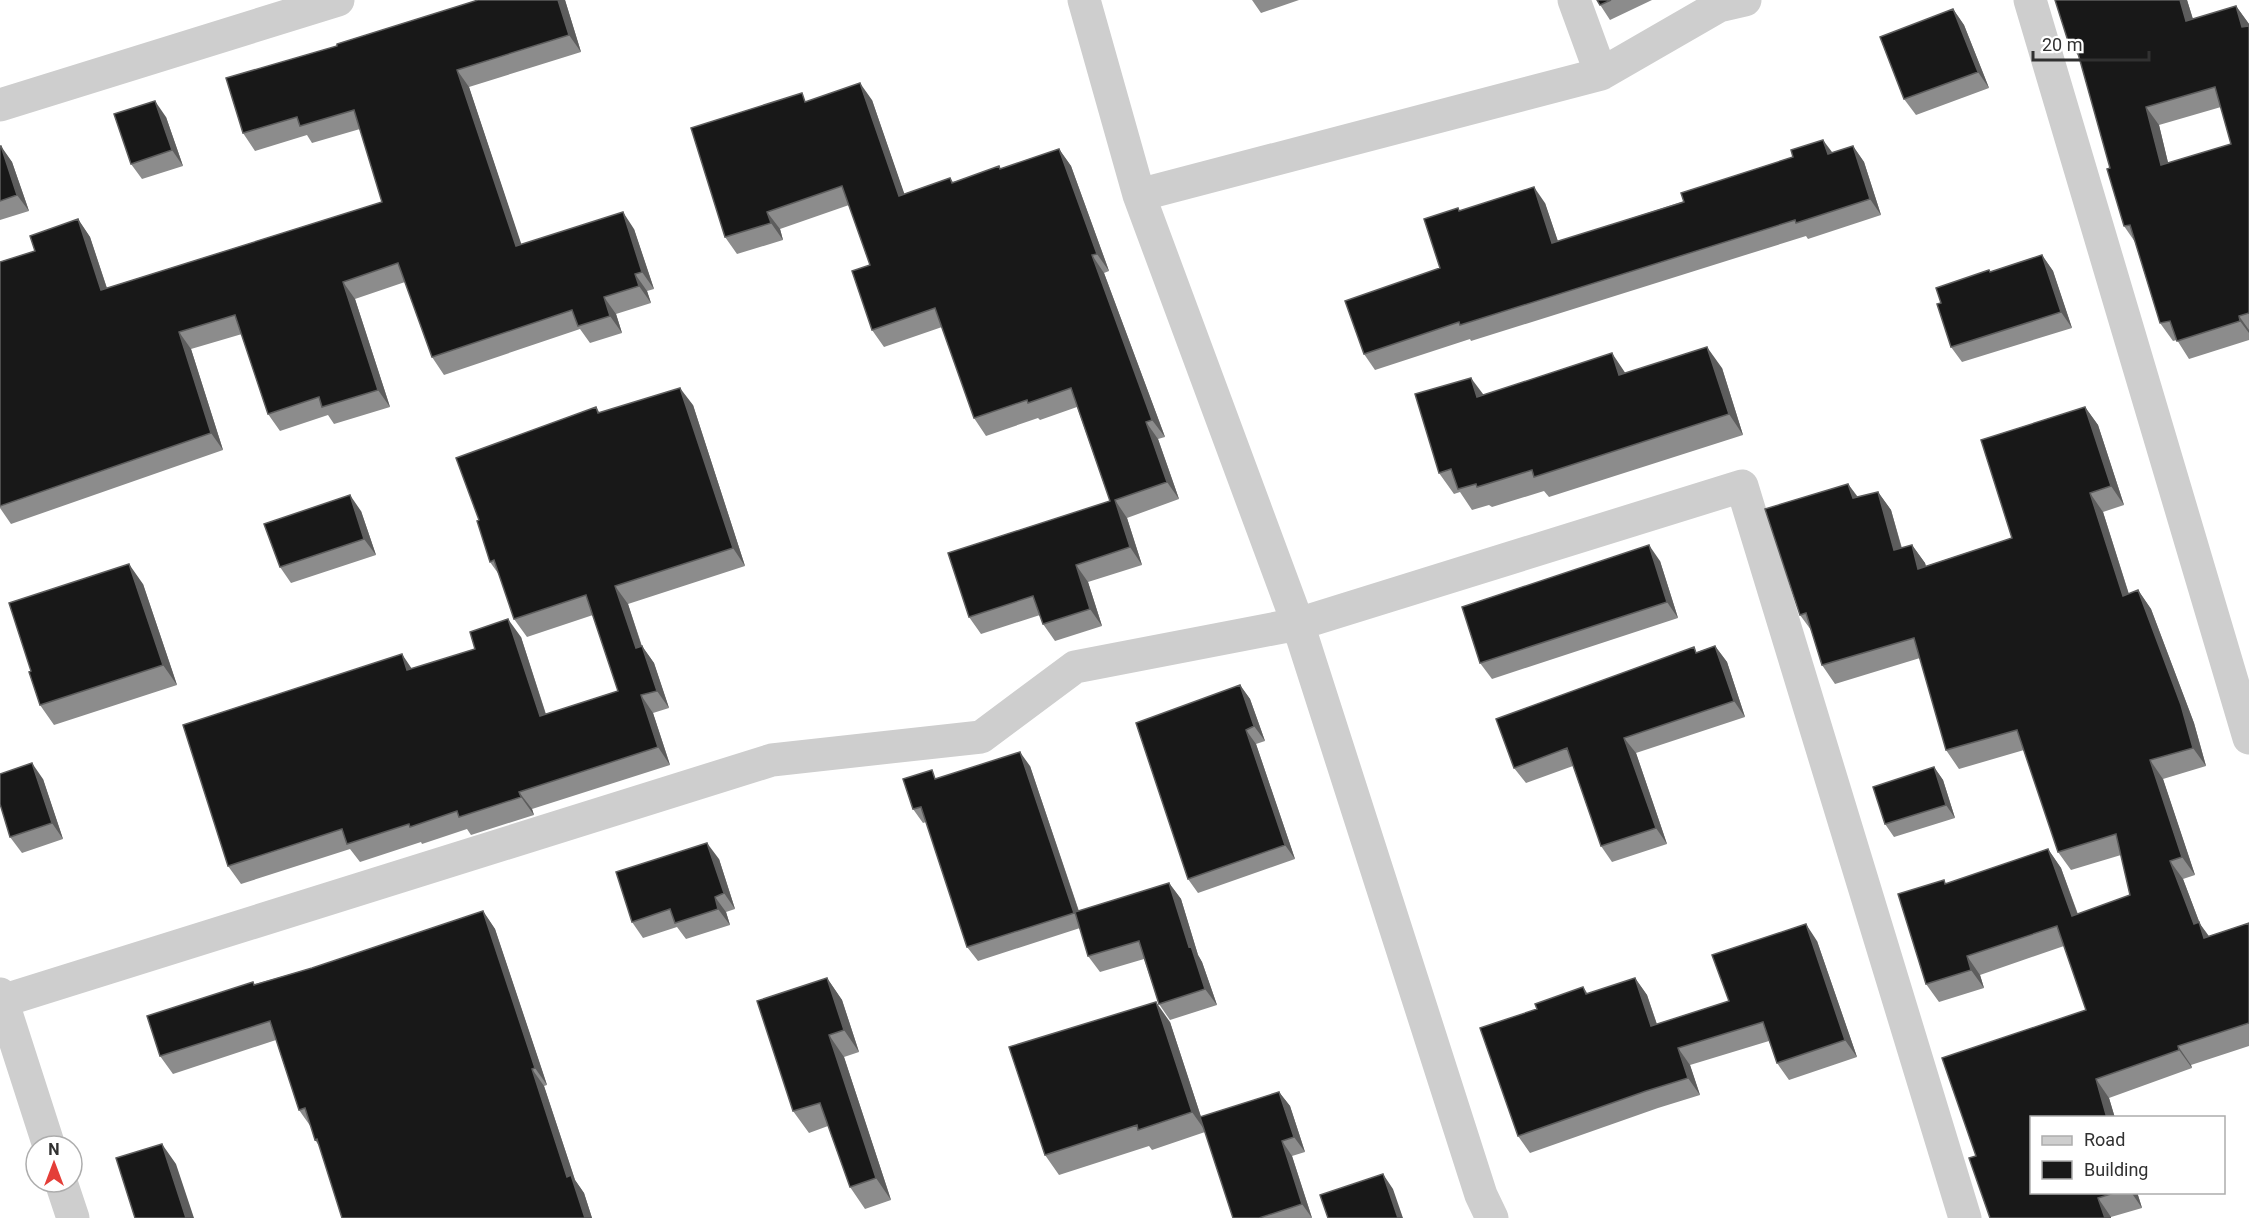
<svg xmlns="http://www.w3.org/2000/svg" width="2249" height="1218" viewBox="0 0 2249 1218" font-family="Roboto,sans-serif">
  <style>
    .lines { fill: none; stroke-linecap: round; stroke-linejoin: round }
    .street { stroke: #cecece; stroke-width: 33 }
    .wall { fill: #8c8c8c; fill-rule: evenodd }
    .shaded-wall { fill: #5d5d5d }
    .building { fill: #181818; stroke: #5d5d5d; stroke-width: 1.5; fill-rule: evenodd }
  </style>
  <rect width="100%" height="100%" fill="#fff"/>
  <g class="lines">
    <path class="street" d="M1084 0 1139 195 1298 624 1481 1195 1492 1218
      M1574 0 1601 74
      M2030 0 2249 738
      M0 105 338 0
      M1139 195 1601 74 1719 6 1745 0
      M0 994 49 1146
      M2 1001 772 760 981 737 1075 667 1298 624 1742 486 1965 1218
      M61 1182 73 1218"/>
  </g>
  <path class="wall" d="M478 0H565L581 52 469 87 521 245 634 229 654 289 647 291 651 303 616 314 622 333 590 343 580 329 444 375 432 357 405 282 355 299 390 407 334 424 328 415 280 431 268 414 242 334 191 349 223 450 11 524 0 508V262L35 251 78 219 90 237 107 288 382 202 360 129 312 143 307 135 255 151 243 133 337 46Z
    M1252 0H1299L1261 13Z
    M1597 0H1652L1610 20Z
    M2055 0H2187L2193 19 2236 6 2249 24V340L2189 359 2177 340 2173 341 2160 323 2135 242 2124 226 2110 168 2079 57 2068 41ZM2221 107 2231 144 2168 163 2159 125Z
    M1953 9 1964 25 1989 88 1916 115 1904 99Z
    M872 100 904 194 950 178 953 182 1001 169 1059 149 1071 166 1109 271 1104 273 1165 437 1158 439 1179 499 1127 518 1142 565 1088 582 1102 626 1055 641 1043 624 1040 615 981 634 969 617 1110 501 1077 407 1040 420 1038 418 986 436 974 418 942 327 884 347 872 330 870 265 849 205 780 229 783 240 737 254 725 237 808 101Z
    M166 117 183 166 142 179 131 164Z
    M0 146 12 162 29 211 0 220Z
    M1853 146 1864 162 1881 215 1808 239 1806 236 1471 341 1470 339 1375 370 1364 354 1440 268 1458 208 1460 211 1545 203 1558 242Z
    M2042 255 2053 271 2072 328 1962 362 1951 347 1941 303 1990 272Z
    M1722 368 1743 435 1549 497 1544 491 1492 507 1489 505 1472 510 1460 492 1454 494 1439 473 1483 395 1626 373Z
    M693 405 745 566 628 604 642 646 654 663 669 708 653 713 670 765 532 809 534 815 471 835 467 829 422 844 421 842 360 862 350 849 241 884 228 866 412 669 521 637 546 714 618 691 593 615 527 637 514 619 500 576 490 562 479 520 596 407 600 413Z
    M2085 407 2098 425 2124 505 2103 512 2129 594 2138 590 2151 609 2194 723 2206 766 2163 779 2195 875 2183 879 2200 924 2209 936 2249 923V1046L2191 1065 2192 1068 2109 1098 2115 1118H2031V1192H2137L2142 1208 2111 1217V1218H1990L1969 1158 1976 1156 1942 1058 2086 1010 2064 946 1980 975 1984 988 1939 1002 1926 984 1898 894 1944 880 1946 884 2048 849 2061 868 2078 914 2130 895 2121 855 2071 870 2058 852 2024 750 1959 769 1946 750 1920 658 1835 684 1822 665 1811 630 1800 615 1765 509 1848 484 1858 497 1878 492 1891 510 1902 548 1912 545 1925 563 1926 566 2012 538 1981 440Z
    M361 511 376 555 291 583 280 567Z
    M1660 561 1678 618 1492 679 1480 663Z
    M143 584 177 685 54 725 40 705 31 671Z
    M1715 646 1727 662 1745 717 1636 753 1667 844 1612 862 1601 846 1573 766 1526 783 1514 768 1697 652Z
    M1240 685 1250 699 1265 741 1256 744 1295 859 1198 893 1188 879Z
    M1030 766 1079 911 1169 883 1181 899 1198 955 1202 962 1217 1005 1170 1020 1159 1004 1144 959 1100 972 1088 956 1080 928 978 961 967 947 926 822 923 823 913 809 938 779Z
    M1934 767 1943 780 1955 818 1894 837 1885 824Z
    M43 779 63 839 22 853 10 837Z
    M719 859 735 909 726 912 730 925 686 939 677 927 643 938 632 922Z
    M483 911 495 929 547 1085 544 1086 575 1180 584 1193 592 1218H342L320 1147 315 1140 311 1127 299 1110 276 1040 173 1074 160 1056 255 984 312 968Z
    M1817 941 1857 1057 1789 1080 1777 1063 1769 1041 1690 1065 1700 1095 1658 1108 1530 1153 1518 1136 1537 1009 1583 987 1588 994 1635 978 1647 995 1657 1024 1729 1001Z
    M827 978 842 1000 859 1052 844 1057 891 1200 865 1209 850 1187 828 1126 809 1133 793 1111Z
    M1170 1022 1201 1117 1279 1092 1290 1106 1305 1152 1292 1156 1312 1218H1233L1205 1132 1152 1150 1149 1146 1059 1175 1045 1155Z"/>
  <path class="shaded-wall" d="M558 0H565L581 52 569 35Z
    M2180 0H2187L2199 39 2186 21Z
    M2236 6 2249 24V37L2242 27Z
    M1953 9 1964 25 1989 88 1978 72Z
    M457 70 469 87 528 264 516 246Z
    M860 83 872 100 911 213 899 196Z
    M155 101 166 117 183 166 172 150Z
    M2146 107 2159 125 2173 183 2161 165Z
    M1823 140 1835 156 1828 154Z
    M1 146 12 162 29 211 17 195Z
    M1853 146 1864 162 1881 215 1870 199Z
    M1059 149 1071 166 1109 271 1097 254Z
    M1534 187 1545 203 1564 259 1552 243Z
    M623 212 634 229 654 289 642 272Z
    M767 212 780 229 783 240 771 223Z
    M78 219 90 237 113 307 101 290Z
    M1092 255 1104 273 1165 437 1152 420Z
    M2042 255 2053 271 2072 328 2061 312Z
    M635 274 647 291 651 303 639 286Z
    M343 282 355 299 390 407 378 390Z
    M604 297 616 314 622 333 610 316Z
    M2239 316 2249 330V333L2240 321Z
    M179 332 191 349 223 450 211 433Z
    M1707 347 1722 368 1743 435 1729 414Z
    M1612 353 1626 374 1619 375Z
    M1471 378 1486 398 1477 397Z
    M680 388 693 405 745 566 733 548Z
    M2085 407 2098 425 2124 505 2111 486Z
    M1146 422 1158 439 1179 499 1167 482Z
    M1848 484 1861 502 1853 498Z
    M1878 492 1891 510 1907 568 1894 550Z
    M2090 493 2103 512 2135 614 2123 596Z
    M350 495 361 511 376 555 364 539Z
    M1115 500 1127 518 1142 565 1130 547Z
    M1649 545 1660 561 1678 618 1667 602Z
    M1912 545 1925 563 1931 587 1918 569Z
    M129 564 143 584 177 685 163 665Z
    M1076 565 1088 582 1102 626 1090 609Z
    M615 586 628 604 648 666 636 648Z
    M2138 590 2151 609 2194 723 2206 766 2193 748Z
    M508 619 521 637 552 734 540 716Z
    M642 646 654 663 669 708 657 691Z
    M1715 646 1727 662 1745 717 1734 701Z
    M402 654 414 672 407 670Z
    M1240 685 1250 699 1265 741 1254 726Z
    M641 695 653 713 670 765 658 747Z
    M1246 730 1256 744 1295 859 1285 845Z
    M1624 738 1636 753 1667 844 1656 828Z
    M1020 752 1030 766 1084 927 1074 913Z
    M2150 760 2163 779 2195 875 2182 857Z
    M32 763 43 779 63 839 52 823Z
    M1934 767 1943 780 1955 818 1946 805Z
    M519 792 532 809 534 815 521 797Z
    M707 843 719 859 735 909 724 893Z
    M2048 849 2061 868 2085 935 2072 916Z
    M2170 861 2183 879 2200 924 2212 941 2217 957 2194 924Z
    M1169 883 1181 899 1198 955 1202 962 1217 1005 1205 989 1189 947Z
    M715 897 726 912 730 925 718 909Z
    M483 911 495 929 547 1085 535 1068Z
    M1806 924 1817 941 1857 1057 1845 1040Z
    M1967 956 1980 975 1984 988 1971 970Z
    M827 978 842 1000 859 1052 844 1030Z
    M1635 978 1647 995 1663 1043 1651 1026Z
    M1156 1002 1170 1022 1206 1132 1192 1112Z
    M829 1035 844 1057 891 1200 876 1178Z
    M2178 1046 2191 1065 2192 1068 2179 1050Z
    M1678 1048 1690 1065 1700 1095 1688 1078Z
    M532 1069 544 1086 575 1180 584 1193 592 1218H585L567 1177Z
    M2096 1079 2109 1098 2115 1118H2107Z
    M1279 1092 1290 1106 1305 1152 1294 1137Z
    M1282 1141 1292 1156 1312 1218 1302 1204Z
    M162 1144 176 1164 194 1218H186Z
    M1383 1174 1393 1189 1403 1218H1398Z
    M2131 1192H2137L2142 1208Z
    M2098 1198 2111 1217V1218H2105Z"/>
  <path class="building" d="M478 0H558L569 35 457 70 516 246 623 212 642 272 635 274 639 286 604 297 610 316 578 326 572 310 432 357 398 263 343 282 378 390 322 407 319 397 268 414 235 315 179 332 211 433 0 506V262L35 251 30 236 78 219 101 290 382 202 354 110 300 126 297 117 243 133 226 78 337 46V44Z
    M1597 0H1611L1600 5Z
    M2055 0H2180L2186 21 2236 6 2242 27 2249 26V313L2239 316 2240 321 2177 341 2170 321 2160 323 2130 225 2124 226 2107 169 2110 168 2074 39 2068 41ZM2215 87 2231 144 2161 165 2146 107Z
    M1953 9 1978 72 1904 99 1880 37Z
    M860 83 899 196 950 178 952 183 999 166 1000 169 1059 149 1097 254 1092 255 1152 420 1146 422 1167 482 1115 500 1130 547 1076 565 1090 609 1043 624 1033 596 969 617 948 553 1110 501 1071 388 1028 403 1027 400 974 418 935 308 872 330 852 271 870 265 842 186 767 212 771 223 725 237 691 128 802 93 805 102Z
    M155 101 172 150 131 164 114 114Z
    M1823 140 1828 154 1853 146 1870 199 1796 223 1795 220 1460 325 1459 322 1364 354 1345 301 1440 268 1424 219 1458 208 1459 211 1534 187 1552 243 1684 202 1681 193 1793 157 1791 150Z
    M0 146H1L17 195 0 201Z
    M2042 255 2061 312 1951 347 1937 304 1941 303 1936 288 1989 270 1990 272Z
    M1707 347 1729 414 1534 477 1532 470 1477 487 1476 484 1458 489 1451 469 1439 473 1415 394 1471 378 1477 397 1612 353 1619 375Z
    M680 388 733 548 615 586 636 648 642 646 657 691 641 695 658 747 519 792 521 797 459 817 457 811 410 827 409 824 347 844 342 829 228 866 183 725 402 654 407 670 475 649 470 632 508 619 540 716 618 691 586 595 514 619 494 560 490 562 477 521 479 520 456 458 596 407 598 413Z
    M2085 407 2111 486 2090 493 2123 596 2138 590 2181 705 2193 748 2150 760 2182 857 2170 861 2194 924 2199 922 2204 938 2249 923V1023L2178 1046 2179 1050 2096 1079 2107 1118H2031V1192H2117L2098 1198 2105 1218H1990L1969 1158 1976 1156 1942 1058 2086 1010 2057 926 1967 956 1971 970 1926 984 1898 894 1944 880 1945 884 2048 849 2072 916 2130 895 2116 834 2058 852 2017 730 1946 750 1914 638 1822 665 1806 613 1800 615 1765 509 1848 484 1853 498 1878 492 1894 550 1912 545 1918 569 2012 538 1981 440Z
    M350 495 364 539 280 567 264 524Z
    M1649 545 1667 602 1480 663 1462 607Z
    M129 564 163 665 40 705 29 672 31 671 9 603Z
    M1715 646 1734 701 1624 738 1656 828 1601 846 1567 748 1514 768 1496 719 1694 647 1696 653Z
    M1240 685 1254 726 1246 730 1285 845 1188 879 1136 723Z
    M1020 752 1074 913 967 947 921 807 913 809 903 779 932 770 935 779Z
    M32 763 52 823 10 837 0 804V774Z
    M1934 767 1946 805 1885 824 1873 787Z
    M707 843 724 893 715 897 718 909 675 923 670 909 632 922 616 872Z
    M1169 883 1189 947 1191 946 1205 989 1159 1004 1139 941 1088 956 1075 912Z
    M483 911 535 1068 532 1069 567 1177 571 1175 585 1218H342L317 1139 315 1140 305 1108 299 1110 270 1021 160 1056 147 1016 253 982 254 985 312 968Z
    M1806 924 1845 1040 1777 1063 1763 1022 1678 1048 1688 1078 1646 1091 1518 1136 1480 1028 1537 1009 1535 1004 1583 987 1586 994 1635 978 1651 1026 1729 1001 1712 955Z
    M827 978 844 1030 829 1035 876 1178 850 1187 820 1103 793 1111 757 1001Z
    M1156 1002 1192 1112 1138 1130 1137 1125 1045 1155 1009 1047Z
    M1279 1092 1294 1137 1282 1141 1302 1204 1259 1218H1233L1200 1117Z
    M162 1144 186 1218H135L116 1158Z
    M1383 1174 1398 1218H1328L1320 1195Z"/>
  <rect x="2030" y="1116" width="195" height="78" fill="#ffffff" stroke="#adadad" stroke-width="1.5"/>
  <rect x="2042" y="1136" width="30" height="9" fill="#cecece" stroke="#adadad" stroke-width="1.5"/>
  <text x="2084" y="1146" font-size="18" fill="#313131">Road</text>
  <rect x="2042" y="1161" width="30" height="18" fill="#181818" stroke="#adadad" stroke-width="1.5"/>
  <text x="2084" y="1176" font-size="18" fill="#313131">Building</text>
  <g transform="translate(54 1164)"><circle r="28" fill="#ffffff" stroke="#adadad" stroke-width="1.5"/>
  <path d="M0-4.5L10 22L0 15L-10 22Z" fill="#e43e38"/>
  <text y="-9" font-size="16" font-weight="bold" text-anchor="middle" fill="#313131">N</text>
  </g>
  <path d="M2033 51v9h116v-9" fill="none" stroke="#313131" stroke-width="3"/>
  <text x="2042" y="51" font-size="18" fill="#313131" stroke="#ffffff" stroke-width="4.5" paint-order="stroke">20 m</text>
</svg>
